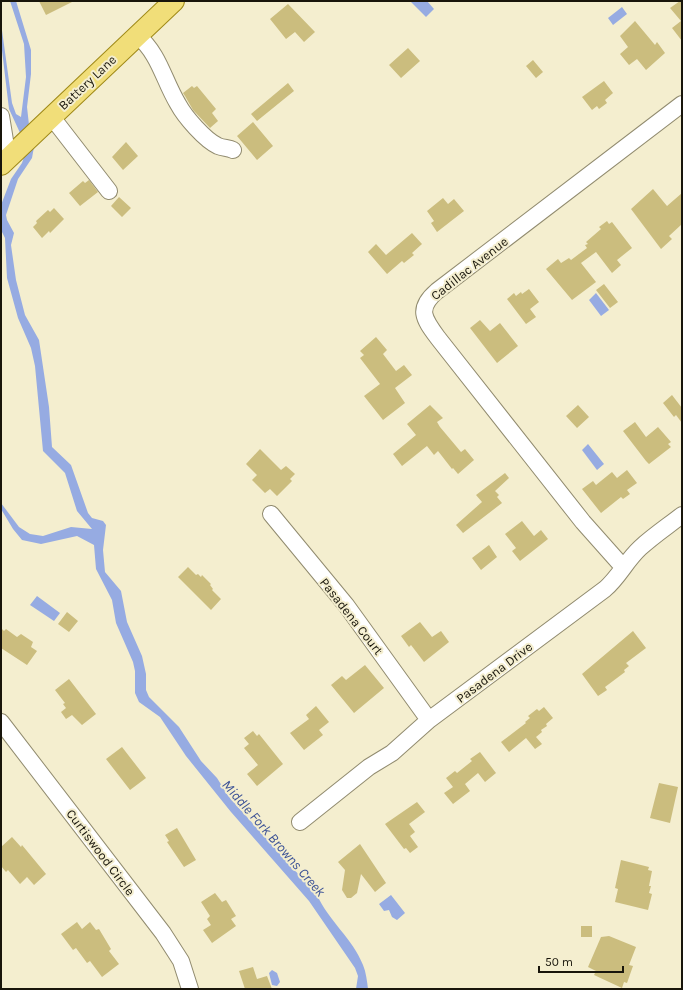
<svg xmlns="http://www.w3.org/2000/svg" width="683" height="990" viewBox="0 0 683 990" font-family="Karla,sans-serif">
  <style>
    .water { fill: #96abe2 }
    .building { fill: #cbbd7e }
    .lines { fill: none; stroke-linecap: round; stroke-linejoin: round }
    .minor-casing { stroke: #918b6f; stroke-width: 18 }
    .major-casing { stroke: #9f8918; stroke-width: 22 }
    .minor { stroke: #fff; stroke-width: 16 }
    .major { stroke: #f1de79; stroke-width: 20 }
    .labels { text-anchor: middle; stroke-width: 4; stroke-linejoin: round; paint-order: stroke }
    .street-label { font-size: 13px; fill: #18150b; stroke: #f4eecf }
    .water-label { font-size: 14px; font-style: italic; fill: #3c5296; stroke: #f4eecf }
  </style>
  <rect width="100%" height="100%" fill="#f4eecf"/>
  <path class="water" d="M10 1H16L31 50V74L27 107 29 125 21 135 9 109 1 42V23L12 103 16 114 21 117 26 77 24 44Z
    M410 1H427L434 9 426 17Z
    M622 7 627 14 613 25 608 18Z
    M34 147 32 158 18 179 6 215 7 220 14 233 11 245 16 280 25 315 39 340 49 407 52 447 71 465 88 513 92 518 103 521 106 525 103 550 105 572 121 591 127 622 142 656 146 674V690L149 697 179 727 201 761 217 778 229 797 317 895C328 920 353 939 363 965 366 972 367 981 368 989H356L358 976 355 968 309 901 231 812 186 756 160 717 139 702 135 693V671L133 662 116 623 112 600 96 569 94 545 77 536 41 544 22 540 13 529 1 509V503L19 527 30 534 43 536 71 527 92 529 77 511 65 473 43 451 35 366 31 348 18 318 7 278 5 238 1 230V205L11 179 22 163 24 157Z
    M596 293 609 310 601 316 589 300Z
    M588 444 604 464 597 470 582 450Z
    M37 596 60 613 54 621 30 605Z
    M391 895 405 913 397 920 392 917 389 910 384 911 379 904Z
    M272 970 277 973 280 982 277 986 272 985 269 973Z"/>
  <path class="building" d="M39 1H74L46 15Z
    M680 1H682V41L672 28 681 21 670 8Z
    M288 4 315 32 304 42 295 32 286 39 270 19Z
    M635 21 655 45 657 42 665 53 646 70 637 59 629 65 620 54 628 47 620 36Z
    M408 48 420 61 401 78 389 65Z
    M533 60 543 72 536 78 526 66Z
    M604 81 613 93 605 100 607 103 599 109 597 106 592 110 582 97Z
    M288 83 294 91 257 121 251 114Z
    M192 86 194 88 197 86 216 109 212 113 218 121 210 128 193 110 185 96 183 93Z
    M253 122 273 146 257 160 237 136Z
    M126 142 138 156 123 170 112 157Z
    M89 180 98 192 80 206 69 193 83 181 85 183Z
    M653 189 667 206 682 193V224L669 236 672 239 661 249 631 209Z
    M119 197 131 208 122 217 111 206Z
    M443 198 448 204 454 199 464 211 437 232 431 223 434 221 427 211Z
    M54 208 64 219 50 233 49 231 42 238 33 227 37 223 36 221 48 210 50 212Z
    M607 221 609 224 612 222 632 248 617 260 621 265 612 273 596 252 581 263 596 282 572 300 546 269 558 259 561 263 569 258 571 260 587 248 585 245 588 244 586 242 601 229 599 227Z
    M412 233 422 244 412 253 414 255 404 263 402 261 387 274 368 252 376 244 386 255Z
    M604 284 618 302 610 308 596 290Z
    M529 289 539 302 530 309 536 317 526 324 507 299 514 293 516 296 521 292 522 294Z
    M480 320 490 331 500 323 518 346 497 363 470 328Z
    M376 337 387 350 383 354 396 371 404 365 412 375 395 388 405 403 383 420 364 396 380 384 360 358 364 355 360 351Z
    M672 395 682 408V423L676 415 674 417 663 403Z
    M430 405 443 418 437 422 440 427 461 452 465 449 474 460 458 474 453 468 452 469 438 451 434 455 427 446 402 466 393 454 416 435 407 424Z
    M578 405 589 417 577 428 566 416Z
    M635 422 646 437 658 427 671 442 668 444 671 447 649 464 646 461 623 431Z
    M260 449 281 470 286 466 295 474 290 479 292 481 277 496 270 489 265 493 252 480 257 475 246 464Z
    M627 470 637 483 627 490 630 494 623 499 621 497 601 513 582 489 593 481 596 485 612 472 617 478Z
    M505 473 509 478 495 491 499 495 497 497 502 503 463 533 456 525 482 502 476 495Z
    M522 521 534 536 541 530 548 539 520 561 512 551 516 548 505 534Z
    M489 545 497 557 481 570 472 558Z
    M188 567 196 575 198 574 201 577 202 575 211 584 210 585 213 589 212 590 221 599 211 610 178 577Z
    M67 612 78 621 69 632 58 624Z
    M420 622 432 637 441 631 449 642 424 662 411 645 409 647 401 636Z
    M1 628 4 631 6 629 17 637 21 634 33 642 31 647 37 651 27 665 1 648Z
    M633 631 646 648 626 663 629 666 624 670 625 672 605 687 607 690 598 696 582 674Z
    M365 665 384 688 354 713 331 685 342 676 346 680Z
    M69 679 96 714 82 725 72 715 66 719 61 712 66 708 63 704 65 703 55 690Z
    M316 706 329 722 319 730 323 735 304 750 290 733 309 719 306 715Z
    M544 707 553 718 546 724 547 726 541 730 542 732 536 737 542 744 535 749 526 738 509 752 501 742 526 723 525 722 530 718 528 716 537 709 539 711Z
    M253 731 257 736 259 734 283 764 257 786 247 774 258 765 244 748 249 744 244 738Z
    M122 747 146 778 130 790 106 759Z
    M480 752 496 773 485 782 478 773 465 784 470 791 453 804 444 793 453 787 446 778 455 771 457 773 472 761 470 759Z
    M659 783 678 787 670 823 650 818Z
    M417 802 425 812 409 824 415 832 410 836 418 847 410 853 406 848 404 849 385 824Z
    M177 828 196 860 184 867 167 842 169 841 165 835Z
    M12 837 21 847 22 845 46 874 34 885 27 877 20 884 8 870 6 872 1 866V847Z
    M360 844 386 883 375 892 361 874 357 893 351 898H347L342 890 345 870 338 862Z
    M621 860 649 867 648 870 652 871 649 886H651L649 893 652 894 648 910 615 902 618 889 615 888Z
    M215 893 222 902 226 900 236 916 231 919 236 926 212 943 203 930 211 925 207 919 210 916 201 902Z
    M77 922 82 929 90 922 96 930 99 929 111 949 109 951 119 964 102 977 90 961 87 963 76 948 73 950 61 934Z
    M581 926H592V937H581Z
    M609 936 636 947 629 965 633 966 627 983 624 982 622 988 594 975 596 971 588 967 601 937Z
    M253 967 257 979 267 976 272 989H245L239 971Z"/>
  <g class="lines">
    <defs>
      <path id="minor" d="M137 35C160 55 163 79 178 104 185 117 205 140 218 146 223 148 229 148 233 150
        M1 116 8 159
        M51 116 109 191
        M271 514 346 605 429 720
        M623 567 583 522 438 338C424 319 416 309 437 291L682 104
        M1 722 163 933 181 961 190 989
        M300 822 369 767 392 753 429 720 605 589C619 577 626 561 640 548 653 536 668 526 682 515"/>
      <path id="major" d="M1 165 174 1"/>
    </defs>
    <use href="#minor" class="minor-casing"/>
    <use href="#major" class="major-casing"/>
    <use href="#minor" class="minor"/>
    <use href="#major" class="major"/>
  </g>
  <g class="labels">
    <g class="street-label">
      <text transform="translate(87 82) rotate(-43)" y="5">Battery Lane</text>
      <text transform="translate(469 268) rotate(-38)" y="5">Cadillac Avenue</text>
      <text transform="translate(352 616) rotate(52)" y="5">Pasadena Court</text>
      <text transform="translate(494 672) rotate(-37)" y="5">Pasadena Drive</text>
      <text transform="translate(101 852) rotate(53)" y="5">Curtiswood Circle</text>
    </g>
    <g class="water-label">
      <text transform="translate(274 838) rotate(49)" y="5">Middle Fork Browns Creek</text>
    </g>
  </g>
  <rect width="683" height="990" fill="none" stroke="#18150b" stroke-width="4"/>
  <path d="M539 966v6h84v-6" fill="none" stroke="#18150b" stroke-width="2"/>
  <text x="545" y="966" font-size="12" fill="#18150b" stroke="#f4eecf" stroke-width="3" paint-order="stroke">50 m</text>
</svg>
